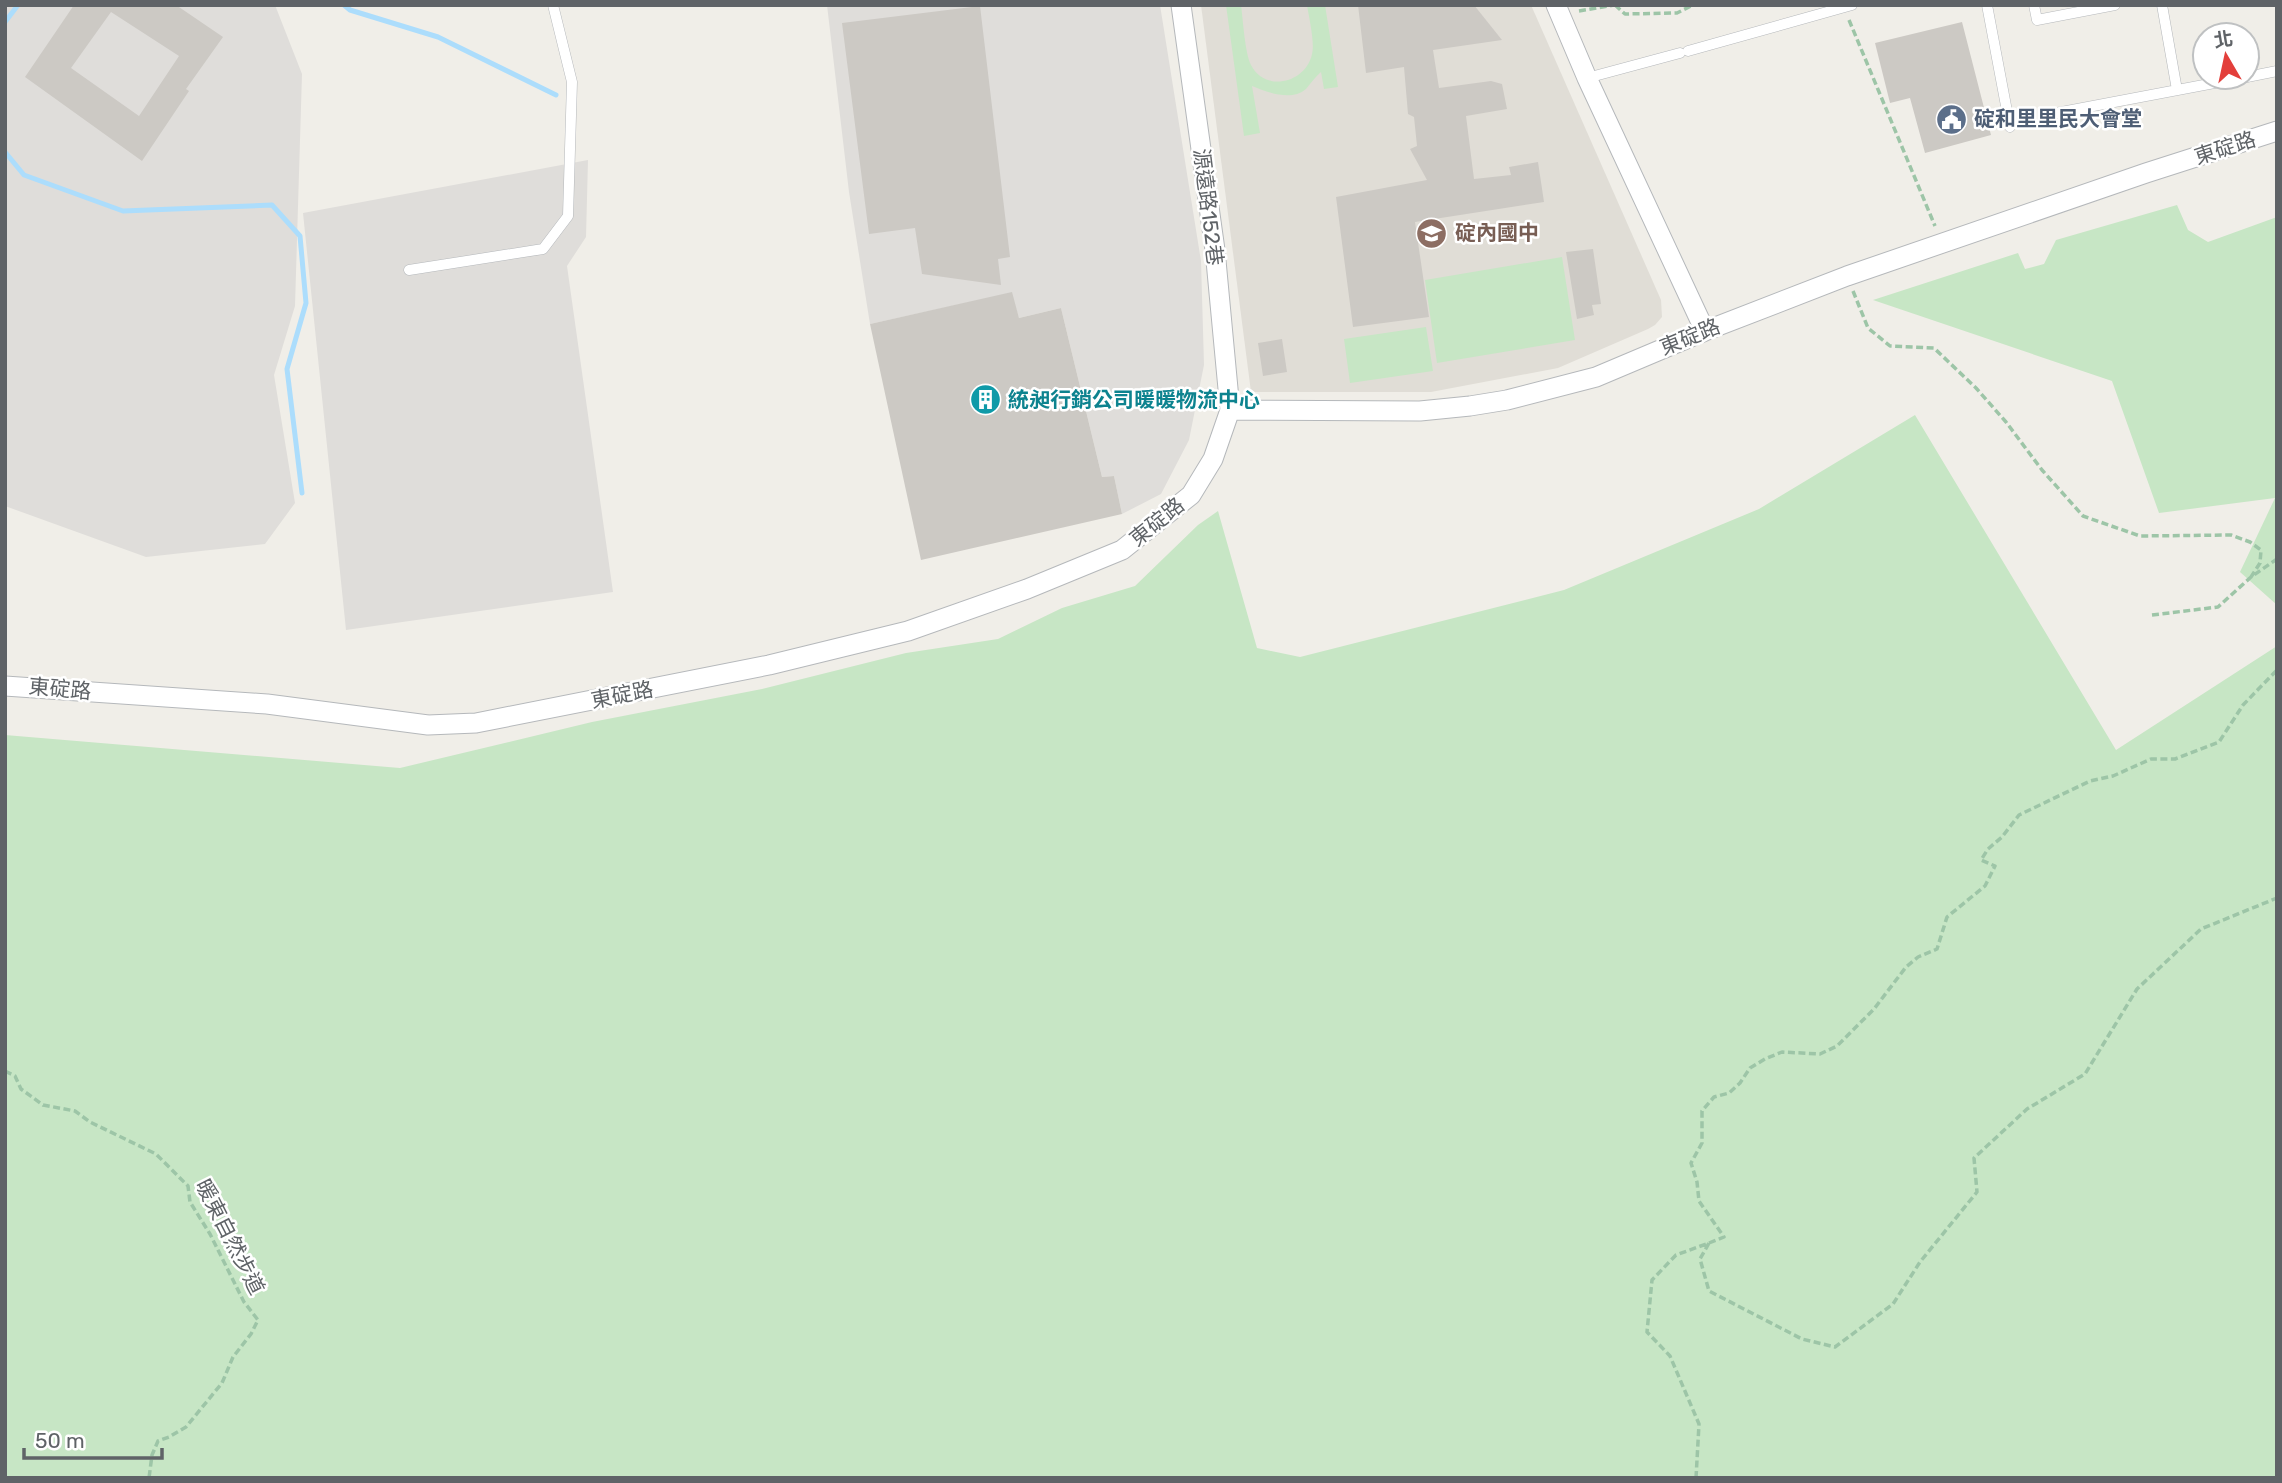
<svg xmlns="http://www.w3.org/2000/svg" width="2282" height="1483" viewBox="0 0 2282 1483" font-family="Rubik,'Noto Sans TC',sans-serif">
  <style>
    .industrial { fill: #dfddda }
    .education { fill: #e0ddd6 }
    .green { fill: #c7e6c5 }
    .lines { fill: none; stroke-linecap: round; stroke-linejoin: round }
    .stream { stroke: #acddfc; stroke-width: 5 }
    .building { fill: #ccc9c4; fill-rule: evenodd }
    .lane-casing { stroke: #b5b8bb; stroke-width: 11 }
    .street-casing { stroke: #b5b8bb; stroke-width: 21 }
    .path { stroke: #9dc5a7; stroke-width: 3.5; stroke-dasharray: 7 3.5; stroke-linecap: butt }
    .lane { stroke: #fff; stroke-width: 10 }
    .street { stroke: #fff; stroke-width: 19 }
    .labels { text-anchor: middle; stroke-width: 5; stroke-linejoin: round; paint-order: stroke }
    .service-label { font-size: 21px; font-weight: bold; fill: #4e5e75; stroke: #fff; text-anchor: start }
    .street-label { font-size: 21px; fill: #5f6367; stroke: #fff }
    .education-label { font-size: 21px; font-weight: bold; fill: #785e54; stroke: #fff; text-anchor: start }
    .culture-label { font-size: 21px; font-weight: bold; fill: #0d838f; stroke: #fff; text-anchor: start }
  </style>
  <rect width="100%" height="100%" fill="#f0eee8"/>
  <path class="industrial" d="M5 5H275L302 74 295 306 274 375 295 503 265 544 146 557 5 506Z
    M827 5H1160L1201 261 1204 365 1189 440 1161 494 1122 514 1114 476 1102 477 1061 308 1019 318 1011 293 870 324 849 192Z
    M588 160 586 237 567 266 613 592 346 630 303 213Z"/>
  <path class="education" d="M1201 5H1531L1661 300 1662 317 1655 325 1648 329 1558 368 1431 392H1251Z"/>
  <path class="green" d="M1226 5H1241C1243 20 1245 53 1251 65 1265 93 1306 83 1312 54 1315 43 1309 18 1307 5H1325L1338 87 1324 89 1321 72C1315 77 1311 83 1306 89 1291 102 1267 92 1252 86L1260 133 1244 136Z
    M2177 205 2188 230 2208 242 2277 217V605L2240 572 2275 498 2159 513 2112 381 1873 300 2018 253 2025 269 2044 264 2056 240Z
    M1562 257 1575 340 1437 363 1425 280Z
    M1426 327 1433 371 1350 383 1344 339Z
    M1915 415 2116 750 2277 646V1478H5V735L400 768 592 722 762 689 906 653 998 639 1062 608 1135 586 1198 525 1218 511 1257 648 1300 657 1564 590 1759 509Z"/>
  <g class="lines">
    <path class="stream" d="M344 5 350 10 438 37 556 95
      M5 22 18 5
      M5 152 24 175 123 211 272 205 300 236 306 303 287 369 302 493"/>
  </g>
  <path class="building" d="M74 5H176L223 37 186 89 189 91 142 161 25 77ZM111 12 179 56 139 116 71 68Z
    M1358 5H1474L1502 40 1433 50 1439 88 1491 81 1502 84 1507 109 1466 116 1474 179 1511 175 1509 167 1538 162 1544 202 1415 222 1429 317 1353 327 1336 197 1427 180 1410 149 1417 146 1414 117 1408 114 1404 67 1366 73Z
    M980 6 1010 257 998 259 1001 285 922 274 915 228 869 234 842 23Z
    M1962 22 1991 135 1925 153 1910 98 1890 103 1875 43Z
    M1593 249 1601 304 1592 305 1594 315 1577 319 1566 252Z
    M1012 292 1019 318 1061 308 1102 477 1114 476 1122 514 921 560 870 324Z
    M1282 339 1287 372 1263 376 1258 343Z"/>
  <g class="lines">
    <defs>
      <path id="lane" d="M1987 5 2010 127
        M2034 5 2037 20 2115 5
        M2162 5 2177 90
        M1688 51 1852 5
        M2247 77 2277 71
        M1587 78 1680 53
        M2051 114 2246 77
        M409 270 543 249 568 216 572 82 553 5"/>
      <path id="street" d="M1556 5 1587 78 1705 331
        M1230 410 1420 411 1470 406 1507 400 1596 377 1705 331 1847 276 2146 173 2277 131
        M5 686 267 704 428 725 476 723 769 665 908 631 1027 589 1122 550 1191 495 1213 459 1230 410 1215 250 1181 5"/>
    </defs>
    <use href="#lane" class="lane-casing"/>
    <use href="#street" class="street-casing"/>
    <path class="path" d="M1615 5 1625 14 1677 13 1693 5
      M1579 11 1614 5
      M1849 20 1935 226
      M1853 291 1868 328 1890 346 1934 348 1976 388 2006 422 2042 470 2083 516 2140 536 2231 535 2250 542 2261 550 2260 563 2251 577 2277 559
      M2152 615 2218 607 2251 577
      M5 1071 15 1076 21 1089 43 1105 75 1111 90 1122 156 1154 188 1186 190 1202 210 1234 244 1302 258 1320 251 1334 233 1357 222 1383 186 1427 169 1437 158 1441 152 1455 149 1478
      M1709 1243 1724 1237 1699 1201 1697 1182 1691 1163 1702 1143V1111L1714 1097 1729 1093 1740 1083 1750 1068 1765 1059 1782 1052 1820 1054 1837 1046 1874 1009 1906 967 1918 957 1937 949 1947 917 1985 886 1995 866 1981 860 1988 849 2002 837 2019 815 2090 781 2113 776 2151 759H2175L2219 742 2243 705 2277 670
      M1696 1478 1699 1424 1670 1356 1647 1332 1652 1280 1676 1255 1709 1243 1700 1259 1709 1291 1802 1339 1835 1347 1893 1304 1920 1262 1977 1192 1974 1158 2027 1109 2085 1074 2137 989 2201 929 2277 898"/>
    <use href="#lane" class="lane"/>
    <use href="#street" class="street"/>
  </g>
  <defs>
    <symbol id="civic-disc" viewBox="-11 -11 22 22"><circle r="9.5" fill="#5c6f8a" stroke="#fff"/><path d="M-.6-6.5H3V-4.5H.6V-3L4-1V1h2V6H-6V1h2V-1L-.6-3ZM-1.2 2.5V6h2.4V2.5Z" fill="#fff"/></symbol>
    <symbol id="school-disc" viewBox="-11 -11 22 22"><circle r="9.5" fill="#8d6e63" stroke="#fff"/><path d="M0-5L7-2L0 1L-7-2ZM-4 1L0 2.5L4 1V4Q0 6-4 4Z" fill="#fff"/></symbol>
    <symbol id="building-disc" viewBox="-11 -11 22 22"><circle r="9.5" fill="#0f9aa8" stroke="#fff"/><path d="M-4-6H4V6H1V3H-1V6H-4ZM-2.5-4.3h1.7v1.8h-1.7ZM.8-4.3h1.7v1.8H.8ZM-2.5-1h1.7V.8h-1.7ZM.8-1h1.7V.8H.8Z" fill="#fff"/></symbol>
  </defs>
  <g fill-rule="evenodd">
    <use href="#civic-disc" x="1934" y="102" width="35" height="35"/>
    <use href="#school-disc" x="1414" y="216" width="35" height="35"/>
    <use href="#building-disc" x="968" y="382" width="35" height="35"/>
  </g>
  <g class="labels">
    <g class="service-label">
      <text x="1974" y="126">碇和里里民大會堂</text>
    </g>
    <g class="street-label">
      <text transform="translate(2225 148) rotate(-18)" y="7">東碇路</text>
      <text transform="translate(1208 207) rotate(83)" y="7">源遠路152巷</text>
      <text transform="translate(1690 337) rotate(-22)" y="7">東碇路</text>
      <text transform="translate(1157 522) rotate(-39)" y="7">東碇路</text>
      <text transform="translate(60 689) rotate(5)" y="7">東碇路</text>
      <text transform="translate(622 695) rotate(-11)" y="7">東碇路</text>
      <text transform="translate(230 1237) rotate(63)" y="7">暖東自然步道</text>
    </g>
    <g class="education-label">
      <text x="1455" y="240">碇內國中</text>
    </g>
    <g class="culture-label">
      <text x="1008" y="407">統昶行銷公司暖暖物流中心</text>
    </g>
  </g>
  <rect width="2282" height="1483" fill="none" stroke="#5f6367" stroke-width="14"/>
  <g transform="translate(2226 56) rotate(351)"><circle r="33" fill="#ffffff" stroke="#bfc1c2" stroke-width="2"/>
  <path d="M0-5L12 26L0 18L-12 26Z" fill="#e33f3b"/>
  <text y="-10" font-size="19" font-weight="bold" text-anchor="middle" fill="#5f6367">北</text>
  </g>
  <path d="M24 1448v10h138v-10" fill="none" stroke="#5f6367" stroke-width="3.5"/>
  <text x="35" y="1448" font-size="21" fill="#5f6367" stroke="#ffffff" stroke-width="5" paint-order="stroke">50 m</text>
</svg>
